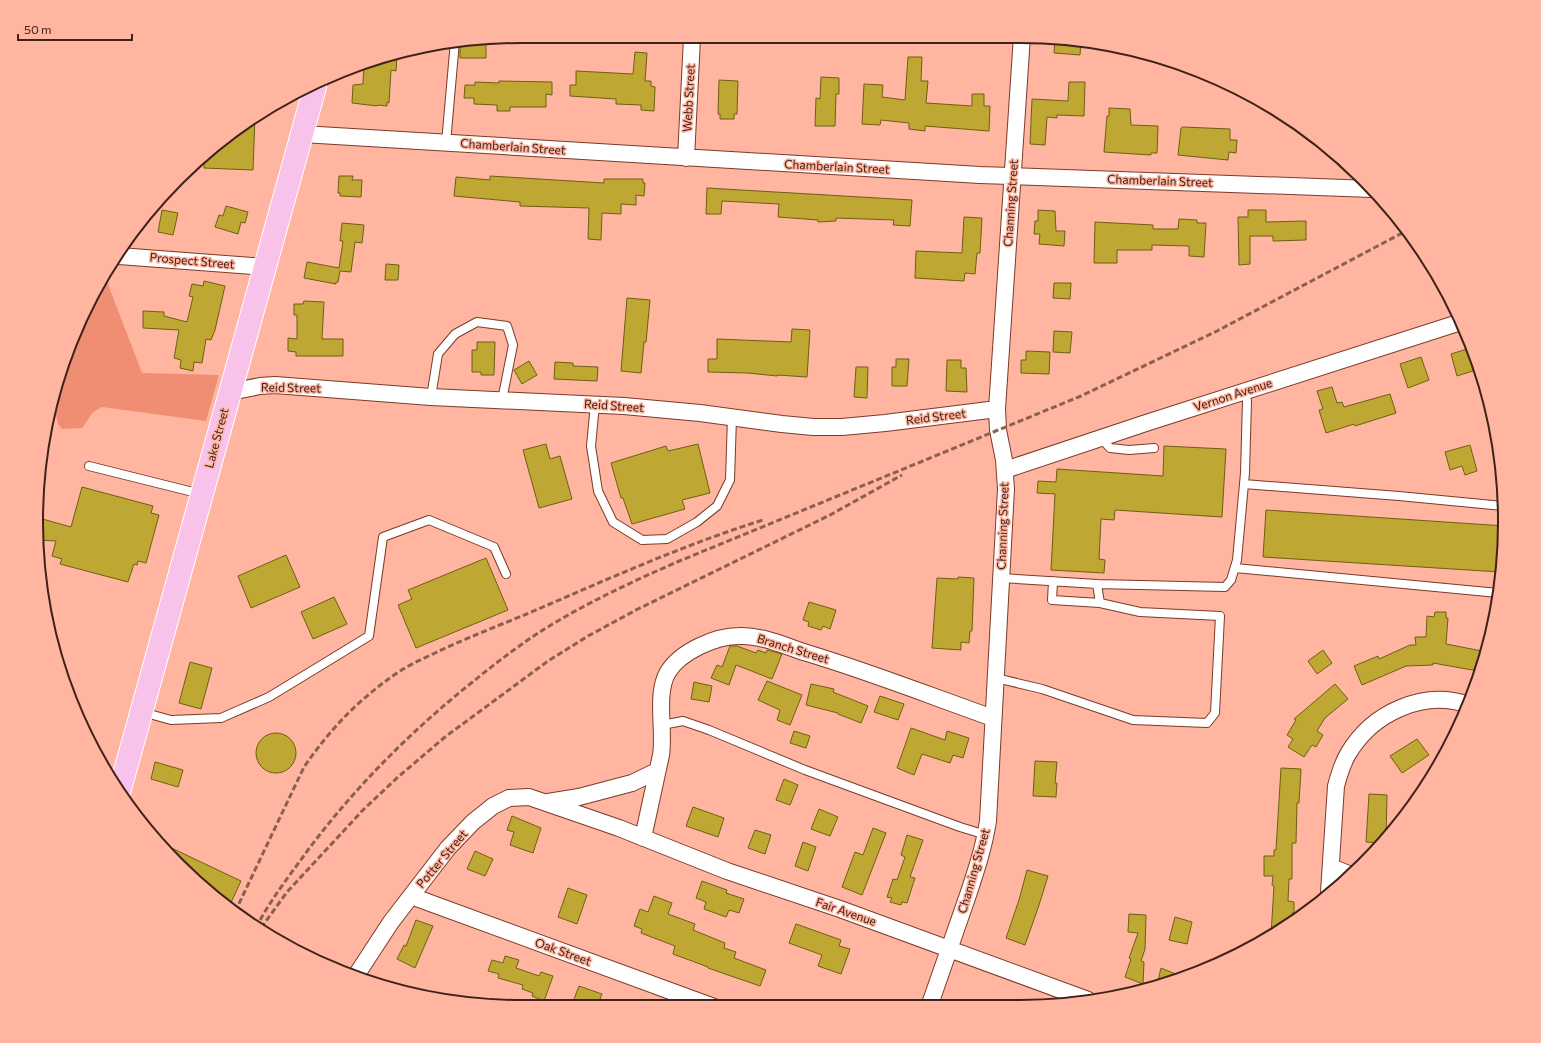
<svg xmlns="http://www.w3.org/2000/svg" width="1541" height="1043" viewBox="0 0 1541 1043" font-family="Commissioner,sans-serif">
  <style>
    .green { fill: #f08e73 }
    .building { fill: #bfa733; stroke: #6e5f14 }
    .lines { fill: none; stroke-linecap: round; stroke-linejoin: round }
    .lane-casing { stroke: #7a3b29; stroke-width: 10 }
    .street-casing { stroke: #7a3b29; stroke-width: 18 }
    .primary-casing { stroke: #fff; stroke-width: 24 }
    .lane { stroke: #fff; stroke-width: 8 }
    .street { stroke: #fff; stroke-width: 16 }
    .primary { stroke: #f8c2eb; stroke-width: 22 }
    .rail { stroke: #8d5f51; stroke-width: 3; stroke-dasharray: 6 3; stroke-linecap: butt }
    .labels { text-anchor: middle; stroke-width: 3; stroke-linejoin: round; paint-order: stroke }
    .street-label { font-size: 12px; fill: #3f231b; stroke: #ffb59f }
    .rim { fill: none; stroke: #3f231b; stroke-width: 2 }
  </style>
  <rect width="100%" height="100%" fill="#ffb59f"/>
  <path class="green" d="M106 279 142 373 219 375 206 421 102 407 93 412 82 428 62 429 58 424 55 410 51 406 52 396 73 336Z"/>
  <path class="building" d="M1055 39 1081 42 1080 55 1054 53Z
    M460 42H486V58H460Z
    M635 52 647 53 645 81H651V86L655 87 654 111 641 110V105L616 104V99L570 96V85H576V71L633 74Z
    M397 54 396 71 391 70 389 103 387 102V106L378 105 377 106 352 103 353 85 363 84 364 62Z
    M908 57H922L921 81H928L926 103 972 106V94H984V106H990L989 131 925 126V131L909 129V123L881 120 880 125 862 124 864 84 883 85 882 97 905 100Z
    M821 77 839 78V94H836L835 126H815L816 98 820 99Z
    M719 80 738 81 737 114H734V119H720V114H718Z
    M499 81 552 82V95L546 94V107H510V111H497V105L474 104V98H464L465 85H475V82L499 83Z
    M1069 82H1085L1084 116 1057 115V118L1047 117 1045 145 1030 144 1032 99 1068 101Z
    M1109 108 1130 109 1131 125 1158 126 1157 153H1151V155L1104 152 1107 116H1109Z
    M255 116 253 170 204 168V154Z
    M1183 127 1230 129V140H1237L1236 153 1229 152 1228 160 1178 155 1181 128Z
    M339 176H353L352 180H362L361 197 340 196V193H338Z
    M490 176 604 183V179H643V183H645L644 196 636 195V205L621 204V214L602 213 601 240 588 239 589 208 520 206V202L454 196 456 177 490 180Z
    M707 188 912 200 910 226 893 225 894 220 836 218V221L818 222V220L778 217 779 204 722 201 721 214H706Z
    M226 206 248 212 245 223 241 222 238 234 215 227 219 215 223 216Z
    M162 210 178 213 173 235 158 232Z
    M1038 210 1055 211 1056 231H1065L1064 246 1039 244 1040 234H1034L1035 221H1038Z
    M1248 210H1266V222L1306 221V240L1273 241V236H1250V264L1239 265 1238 217H1248Z
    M964 217 982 218 980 253H977L975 274 965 273 964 281 915 278 916 251 962 253Z
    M1179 219 1197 220V223H1206L1204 257 1189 256V246L1152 245V250H1117V263H1094L1095 222 1153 225V229H1178Z
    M342 223 364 225 362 243 355 242 351 272 340 271 338 282H336V284L304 278 307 262 339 268 343 241H340Z
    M386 264 399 265 398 280H385Z
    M204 281 225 286 215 330 211 340 206 339 202 363 194 362 193 371 180 368 181 360 174 358 179 330 143 328V311L164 312V316L187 322 193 297 189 296 192 284 203 286Z
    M1054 283H1071L1070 299 1053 298Z
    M627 298 650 300 646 342H644L641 373 621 371Z
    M304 301 324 302 322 339H343V356H296V352L288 351V338L297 339V315H294V304H303Z
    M792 329 810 330 807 377 777 375V376L748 373 708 372V359H717V339L791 342Z
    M1054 331 1072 332 1070 353 1053 352Z
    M477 342H495L494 375H481V372H472V350H477Z
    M1470 348 1476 370 1457 376 1451 354Z
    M1026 351 1050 352 1049 374 1021 373V360H1026Z
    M1421 357 1429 380 1408 388 1400 364Z
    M896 359H909L907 386H892V367H896Z
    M947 360H961V368H966L967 392 946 391Z
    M529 361 537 375 522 384 514 370Z
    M555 362 573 363V366L598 367 597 381 554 379Z
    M856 367H868L867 398 854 397Z
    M1332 387 1337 403 1342 402 1344 407 1390 394 1396 413 1355 426 1354 424 1326 433 1319 410 1323 409 1317 391Z
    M546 444 550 459 560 456 572 499 539 508 523 450Z
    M698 444 710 493 682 500 685 509 632 524 623 498H621L611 463 666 446 668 451Z
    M1470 445 1477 471 1465 475 1462 466 1450 470 1445 452Z
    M1164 446 1226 449 1222 517 1115 510 1114 520 1101 519 1099 559 1105 560 1104 573 1051 570 1055 494 1037 493 1038 481 1056 482 1057 469 1163 476Z
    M82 487 153 506 151 513 159 515 146 563 138 561 137 565 134 564 128 582 60 564 62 559 52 556 56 541 40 540 39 518 71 527Z
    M1266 510 1505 526 1500 572 1263 557Z
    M286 555 300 587 251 608 238 576Z
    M486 558 508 610 416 648 398 605 412 599 408 590Z
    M958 577 974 578 972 631H970L969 643 961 642V650L932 648 937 578 958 579Z
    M334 597 347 624 313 639 301 612Z
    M809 602 836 610 830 629 823 626 821 630 808 626 809 622 803 620Z
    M1435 612H1446V618H1448L1446 644 1482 651 1478 671 1433 663V665L1406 666 1362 685 1354 666 1378 656 1379 659 1410 645H1416L1415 637H1426L1427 616 1434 617Z
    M730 646H737L756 653 758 650 766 653 767 650 782 654 772 679 736 665 729 685 711 678 717 665 722 667Z
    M1323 650 1332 663 1317 674 1308 661Z
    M190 662 212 668 201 709 179 703Z
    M767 681 802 695 790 725 777 720 780 710 758 700Z
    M694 682 712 686 709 702 691 699Z
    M811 684 834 689 833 692 868 706 861 723 838 714V713L806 705Z
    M1335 684 1348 699 1325 718 1317 731 1323 735 1316 747 1312 745 1304 757 1288 747 1293 739 1287 735 1296 720 1294 719Z
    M880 696 904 704 898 720 874 712Z
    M911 728 945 740 947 731 969 738 963 758 953 755 950 763 922 754 914 775 897 768Z
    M794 731 810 736 806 748 790 743Z
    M256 753a20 20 0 1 1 40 0a20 20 0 1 1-40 0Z
    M1417 739 1429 755 1402 773 1390 756Z
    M1035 761 1057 762 1055 783H1057L1056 797 1033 796Z
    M155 762 183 770 178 787 151 779Z
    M1281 768 1301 769 1299 803H1297L1296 843H1292V879H1289L1288 901 1294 902V913H1292V923L1271 935 1274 886 1272 885 1273 876H1264V856H1274V850H1276Z
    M784 779 798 785 790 805 776 800Z
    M1369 794 1387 795 1386 837 1381 843 1366 842Z
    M693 807 724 818 718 837 686 826Z
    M819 809 838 817 830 836 811 829Z
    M512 816 541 828 533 853 510 845 514 832 507 830Z
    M873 828 886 833 862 895 842 887 855 852 863 855Z
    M755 830 771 835 765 854 748 848Z
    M907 835 923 840 910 877 915 878 907 903 902 902 901 905 890 902 892 898 887 897 893 879 897 880 905 857 901 855Z
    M803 842 816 847 808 871 795 866Z
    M163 844 241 881 229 907 178 865Z
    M475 851 493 859 485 876 467 869Z
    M1027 870 1048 876 1039 905 1025 945 1006 938 1019 900Z
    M702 881 727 890 726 893 744 899 739 913 729 910 726 917 704 909 706 902 696 898Z
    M568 888 587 895 577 924 558 917Z
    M654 896 672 903 668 914 695 924 693 930 725 943 724 948 736 952 734 958 766 970 760 986 708 968V967L673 954 675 946 641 933 642 929 634 926 640 909 648 912Z
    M1129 914 1146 915 1145 949 1141 961 1144 962 1143 984 1125 977 1131 959 1129 958 1138 933 1128 932Z
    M1175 917 1192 922 1187 944 1169 940Z
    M416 920 433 926 415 968 397 959 404 945 406 946Z
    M796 924 841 940 839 946 850 949 841 974 818 966 822 955 789 943Z
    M505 956 519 960 516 968 539 976 541 972 553 976 544 1001 532 996 533 993 522 989 523 985 498 978 499 974 488 971 492 960 503 963Z
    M1161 968 1183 977 1157 985Z
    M579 986 602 994 597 1007H571Z"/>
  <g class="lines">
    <defs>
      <path id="lane" d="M446 143 455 41
        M431 397 438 354 455 334 477 322 507 326 513 345 502 400
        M595 404 591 446 598 491 613 522 642 540 667 539 697 522 717 506 730 480 732 417
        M1101 438 1110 448 1129 450 1154 448
        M89 466 201 494
        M1244 484 1399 496 1503 506
        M1235 568 1498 593
        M1001 578 1097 584 1225 587 1231 580 1237 560 1245 473 1247 401 1245 391
        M1097 584 1100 603
        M996 678 1042 689 1133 720 1207 723 1215 713 1220 616 1140 612 1100 603 1052 600 1053 581
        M142 712 171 720 221 718 269 697 369 636 383 537 429 520 494 547 506 574
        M662 725 683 721 709 730 805 770 960 827 986 835"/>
      <path id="street" d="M302 134 980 175 1372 189
        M686 158 692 38
        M119 256 265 267
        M230 392 260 386 275 385 431 397 624 406 700 413 782 424 813 427H842L885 423 997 409
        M1005 470 1146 423 1461 322
        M548 802 579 797 632 783 657 771
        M643 838 661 755C665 731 655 693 668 672 681 651 716 636 739 636 762 635 785 646 807 653 870 672 931 696 993 718
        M1331 867 1351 875
        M1329 892 1336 786C1339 775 1342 764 1348 754 1372 713 1423 689 1469 705
        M411 896 714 1007
        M357 974 391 922 448 848 473 822 493 806 509 798 529 797 619 828 727 871 840 909 1088 1000
        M929 1007C942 970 955 932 968 895 976 871 984 847 988 821L1006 489 1004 460 998 430 997 409 1022 36"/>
      <path id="primary" d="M120 789 315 87"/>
    </defs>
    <use href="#lane" class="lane-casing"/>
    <use href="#street" class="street-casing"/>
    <use href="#primary" class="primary-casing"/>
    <use href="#lane" class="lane"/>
    <use href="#street" class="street"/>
    <use href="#primary" class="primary"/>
    <path class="rail" d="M235 912 304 767C331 728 358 700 397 673 409 665 422 659 435 653 466 638 498 626 529 613 606 580 683 545 763 520
      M256 928C270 900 290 875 308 850 356 786 412 730 475 680 501 659 527 639 556 622 595 599 636 580 677 562L1081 396 1217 331 1406 231
      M261 928 287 892 363 810 398 777 445 737 548 661 588 636 638 609 830 515 902 475"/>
  </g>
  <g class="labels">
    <g class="street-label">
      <text transform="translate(689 98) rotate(-87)" y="4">Webb Street</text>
      <text transform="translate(513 147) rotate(4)" y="4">Chamberlain Street</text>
      <text transform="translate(837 167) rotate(3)" y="4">Chamberlain Street</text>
      <text transform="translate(1160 181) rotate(2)" y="4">Chamberlain Street</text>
      <text transform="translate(1011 203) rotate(-86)" y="4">Channing Street</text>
      <text transform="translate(192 261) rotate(5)" y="4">Prospect Street</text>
      <text transform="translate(291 388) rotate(1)" y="4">Reid Street</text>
      <text transform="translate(1233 395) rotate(-18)" y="4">Vernon Avenue</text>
      <text transform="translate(614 406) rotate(4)" y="4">Reid Street</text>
      <text transform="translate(936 417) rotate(-7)" y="4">Reid Street</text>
      <text transform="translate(217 438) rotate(-75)" y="4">Lake Street</text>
      <text transform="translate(1003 526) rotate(-88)" y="4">Channing Street</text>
      <text transform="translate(793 649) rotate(17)" y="4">Branch Street</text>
      <text transform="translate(442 859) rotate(-50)" y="4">Potter Street</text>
      <text transform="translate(974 871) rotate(-74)" y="4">Channing Street</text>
      <text transform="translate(846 912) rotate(19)" y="4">Fair Avenue</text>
      <text transform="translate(563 952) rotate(20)" y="4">Oak Street</text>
    </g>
  </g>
  <path d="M0 0H1541V1043H0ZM521 43H1020A478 478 0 0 1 1498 521V522A478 478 0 0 1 1020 1000H521A478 478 0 0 1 43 522V521A478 478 0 0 1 521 43Z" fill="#ffb59f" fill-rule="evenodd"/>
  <path class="rim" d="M521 43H1020A478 478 0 0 1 1498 521V522A478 478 0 0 1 1020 1000H521A478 478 0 0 1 43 522V521A478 478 0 0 1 521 43Z"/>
  <path d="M18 34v6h114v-6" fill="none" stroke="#3f231b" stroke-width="2"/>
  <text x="24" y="34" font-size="12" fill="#3f231b" stroke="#ffb59f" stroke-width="3" paint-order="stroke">50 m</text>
</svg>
